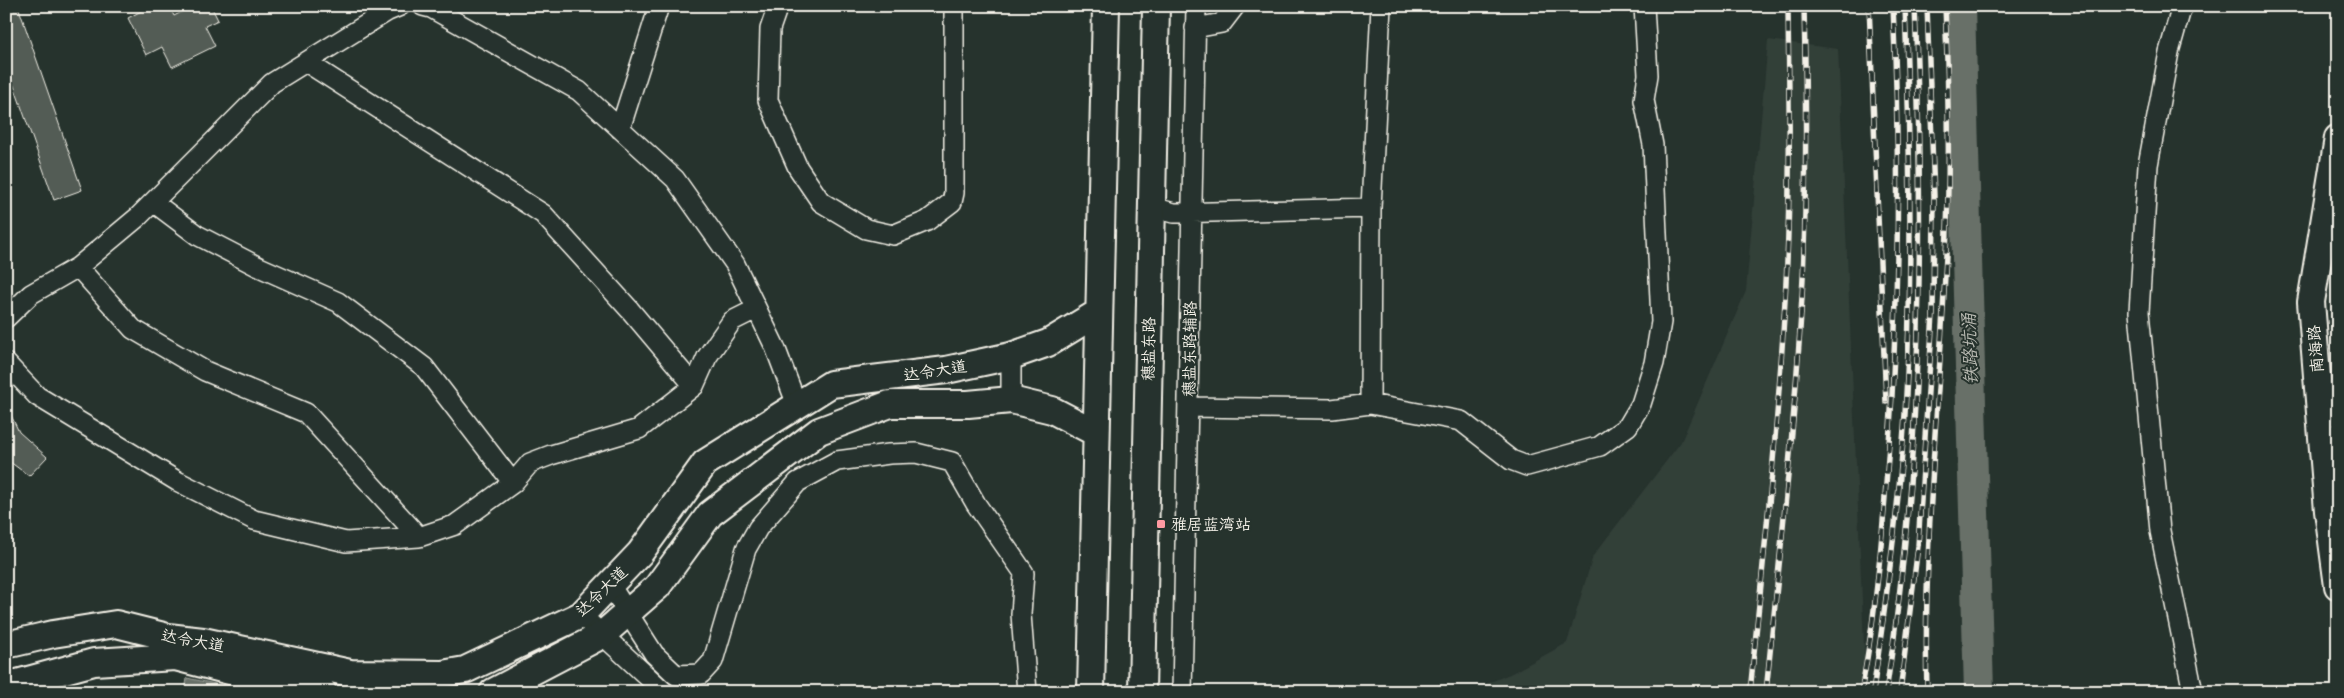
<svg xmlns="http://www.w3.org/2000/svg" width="2344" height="698" viewBox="0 0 2344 698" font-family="'Architects Daughter','LXGW WenKai TC',sans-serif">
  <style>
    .built { fill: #333f39 }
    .water { fill: #676f68; stroke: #9fa39b }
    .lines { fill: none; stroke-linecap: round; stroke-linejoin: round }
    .river { stroke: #676f68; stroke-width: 30 }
    .building { fill: #525c55; stroke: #f4f1e8 }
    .street-casing { stroke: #f4f1e8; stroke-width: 22 }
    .secondary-casing { stroke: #f4f1e8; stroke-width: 30 }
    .street { stroke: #26332d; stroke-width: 19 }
    .secondary { stroke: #26332d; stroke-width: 26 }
    .rail-casing { stroke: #f4f1e8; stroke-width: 5.5 }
    .rail { stroke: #26332d; stroke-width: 4; stroke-dasharray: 11; stroke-linecap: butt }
    .poi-dot { fill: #ff9aa2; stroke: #26332d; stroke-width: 2 }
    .labels { text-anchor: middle; stroke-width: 4; stroke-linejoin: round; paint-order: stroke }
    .street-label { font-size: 16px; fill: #f4f1e8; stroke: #26332d }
    .poi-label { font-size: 16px; fill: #f4f1e8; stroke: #26332d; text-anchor: start }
    .water-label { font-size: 18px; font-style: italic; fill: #bcbdb5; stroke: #26332d }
  </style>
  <rect width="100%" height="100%" fill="#26332d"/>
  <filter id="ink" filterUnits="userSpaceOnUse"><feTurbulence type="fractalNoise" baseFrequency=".02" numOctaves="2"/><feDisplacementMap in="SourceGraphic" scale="10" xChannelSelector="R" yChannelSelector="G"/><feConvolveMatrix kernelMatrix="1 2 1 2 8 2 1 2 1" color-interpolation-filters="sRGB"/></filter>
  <g filter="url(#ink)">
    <path class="built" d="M1768 40 1838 49 1866 692H1467L1512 673 1567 643 1593 556 1681 442 1746 291Z"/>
    <path class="water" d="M187 678 248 691V692H185Z"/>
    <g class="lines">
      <path class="river" d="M1960 6 1979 692"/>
    </g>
    <path class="building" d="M6 6H18L82 190 54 200 6 63Z
      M141 6H169L174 16 193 6H211L218 20 205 26 215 46 172 67 162 47 146 55 128 18 143 10Z
      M6 405 19 432 47 457 29 476 6 459Z"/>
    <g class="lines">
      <defs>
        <path id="street" d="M423 6 431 8 579 91 675 179 735 264 775 347 797 405
          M778 6 770 29 768 100 798 168 821 202 866 229 893 235 927 221 952 202 954 193V6
          M2182 6 2169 52 2148 165 2139 312 2160 531 2193 692
          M1195 28 1222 23 1235 6
          M306 62 543 214 630 310 694 386
          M620 129 659 6
          M153 202 197 235 257 266 338 302 424 367 513 483
          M1152 207 1174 213 1371 208
          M78 267 133 329 205 371 306 413 419 537
          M6 318 31 294 78 267 138 217 272 83 388 11 400 6
          M1011 356V400
          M6 363 37 396 177 481 254 520 346 542 419 537 455 525 513 483 530 463 551 455 639 429 694 386 707 357 732 321 756 309
          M1370 404 1371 208 1381 6
          M1188 407 1332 409 1370 404 1461 421 1511 460 1527 466 1600 446 1628 426 1641 404 1654 363 1661 322 1653 145 1644 100 1648 75 1644 6
          M610 585 654 654 676 675 701 674 713 661 746 549 758 528 798 482 837 461 889 454 916 453 952 462 976 504 1024 573 1021 614 1027 692
          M581 615 664 692
          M1182 692 1196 6"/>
        <path id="secondary" d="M2338 138 2311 302 2328 511 2338 586
          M6 645 53 634 116 624 168 637 203 641 350 673 442 674 465 670 581 615 640 553 705 463 831 384 946 370 1011 356 1048 343 1099 312
          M6 686 94 662 175 657 284 685 323 692
          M493 692 602 635 657 587 710 514 819 431 890 404H968L1011 400 1052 410 1096 433
          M1091 692 1106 6
          M1142 692 1156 6"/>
      </defs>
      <use href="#street" class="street-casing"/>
      <use href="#secondary" class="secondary-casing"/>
      <use href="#street" class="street"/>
      <use href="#secondary" class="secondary"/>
      <defs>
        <path id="rail" d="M1869 6 1886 402
          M1750 692C1764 555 1779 419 1786 282 1791 190 1789 98 1788 6
          M1766 692C1780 554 1796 416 1803 278 1807 187 1806 97 1804 6
          M1861 692C1877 610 1883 527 1889 444 1899 299 1900 152 1893 6
          M1873 692C1886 600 1899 507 1905 414 1913 279 1910 142 1905 6
          M1886 692C1922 464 1924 236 1915 6
          M1900 692 1918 546 1933 314 1934 196 1927 6
          M1927 692C1923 553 1938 414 1945 275 1950 186 1949 95 1945 6"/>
      </defs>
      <use href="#rail" class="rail-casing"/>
      <use href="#rail" class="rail"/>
    </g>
  </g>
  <rect class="poi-dot" x="1156" y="519" width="10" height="10" rx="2.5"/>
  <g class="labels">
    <g class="street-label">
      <text transform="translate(1148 349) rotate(-89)" y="6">穗盐东路</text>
      <text transform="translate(1189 349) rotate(-89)" y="6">穗盐东路辅路</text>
      <text transform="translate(2315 349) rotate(-95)" y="6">南海路</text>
      <text transform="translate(935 370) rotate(-9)" y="6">达令大道</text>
      <text transform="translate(601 591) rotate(-44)" y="6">达令大道</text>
      <text transform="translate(193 640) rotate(10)" y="6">达令大道</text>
    </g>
    <g class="poi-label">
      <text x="1171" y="530">雅居蓝湾站</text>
    </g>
    <g class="water-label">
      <text transform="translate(1970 349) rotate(-92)" y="6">铁路坑涌</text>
    </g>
  </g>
  <rect width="2344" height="698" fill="none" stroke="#26332d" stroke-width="25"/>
  <rect x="12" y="12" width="2319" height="673" fill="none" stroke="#f4f1e8" stroke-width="2" filter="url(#ink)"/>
</svg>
